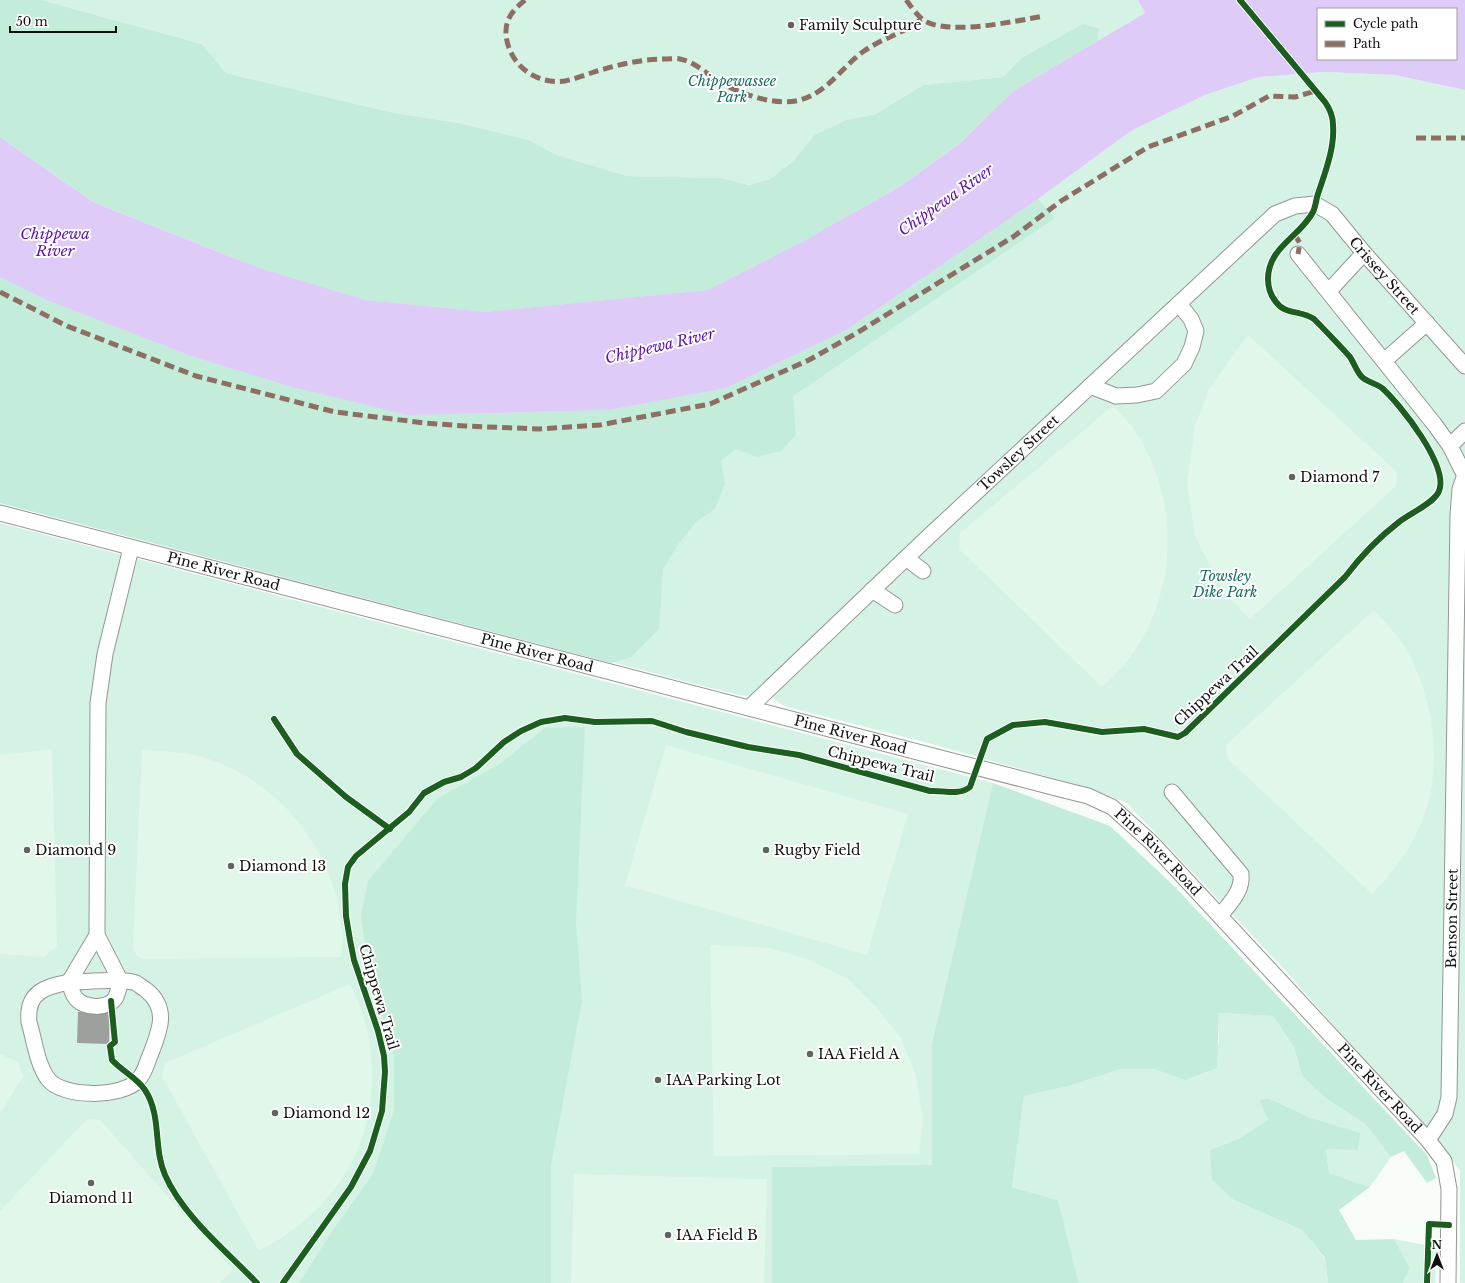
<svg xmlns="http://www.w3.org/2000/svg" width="1465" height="1283" viewBox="0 0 1465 1283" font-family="'Libre Baskerville',serif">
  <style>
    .green { fill: #d5f3e5 }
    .forest { fill: #c3ecdb }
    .pitch { fill: #e0f7e9 }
    .water { fill: #decbf8; fill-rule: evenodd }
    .pier { fill: #f7fcf7 }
    .building { fill: #9da09c }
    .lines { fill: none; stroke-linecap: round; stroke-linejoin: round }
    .minor-casing { stroke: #949694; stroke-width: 17 }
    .minor { stroke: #fefffe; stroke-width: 15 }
    .quiet { stroke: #8d6e63; stroke-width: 5; stroke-dasharray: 10 5; stroke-linecap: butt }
    .cycleway-casing { stroke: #fff; stroke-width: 8 }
    .cycleway { stroke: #1b5e20; stroke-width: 6 }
    .poi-dot { fill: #616361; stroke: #fff; stroke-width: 1.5 }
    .labels { text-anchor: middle; stroke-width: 4; stroke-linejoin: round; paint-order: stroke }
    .poi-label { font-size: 14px; fill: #101010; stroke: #fff; text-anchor: start }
    .park-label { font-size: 14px; font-style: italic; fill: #1c6d62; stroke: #fff }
    .street-label { font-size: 14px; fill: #101010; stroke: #fff }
    .water-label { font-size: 15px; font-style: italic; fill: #5f12aa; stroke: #fff }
  </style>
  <rect width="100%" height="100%" fill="#f7fcf7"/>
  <path class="green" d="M41 0H1138L1145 13 1098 41 1099 28 1083 24 1021 58 1003 77 923 85 876 114 846 120 814 135 794 160 770 179 749 185 722 178 627 176 557 155 529 140 459 123 394 113 226 73 202 44Z
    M1324 72 1395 75 1465 90V1283H1460V1170L1284 969 1127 803 1092 789 921 741 784 706 761 690 750 696 738 695 0 503V277L1038 199 1131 131 1205 95 1259 77Z
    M0 523 993 783 932 1043V1166L773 1167 772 1283H0Z
    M1219 1013 1273 1016 1294 1047 1302 1076 1324 1097 1365 1124 1391 1157 1370 1187 1329 1173 1326 1149 1311 1118 1268 1098 1259 1100 1268 1120 1240 1138 1210 1150 1234 1200 1302 1230 1325 1259 1328 1283H1079L1058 1200 1012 1187 1024 1096 1069 1086 1121 1069H1154L1184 1080 1219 1043Z
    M1394 1239 1436 1247 1435 1283H1403L1410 1268Z"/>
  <path class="forest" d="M0 0H41L202 44 226 73 394 113 459 123 529 140 557 155 627 176 722 178 749 185 770 179 794 160 814 135 846 120 876 114 923 85 1003 77 1021 58 1083 24 1099 28 1098 41 1013 91 958 145 899 187 802 242 708 290 486 312 365 300 259 268 93 202 0 137Z
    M1038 199 1055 218 793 396 796 435 781 451 757 457 736 449 721 461 725 484 715 509 697 521 679 543 663 569 659 629 631 657 611 663 0 503V277L49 301 191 356 292 387 408 415 609 410 726 388 848 329Z
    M585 727 576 922 582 1001 551 1165V1283H299L331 1233 373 1174 394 1110V1057L367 960 361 916 368 881 438 798 498 765 545 728Z
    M993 783 1110 826 1174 886 1427 1155 1436 1178 1427 1183 1404 1151 1391 1157 1365 1124 1324 1097 1302 1076 1294 1047 1273 1016 1219 1013 1217 1068 1184 1080 1154 1069H1121L1069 1086 1024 1096 1012 1187 1058 1200 1079 1283H772V1167L932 1165V1043Z
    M1268 1098 1311 1118 1360 1133 1358 1150 1326 1149 1329 1173 1370 1187 1339 1210 1356 1240 1394 1239 1410 1268 1403 1283H1328L1325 1258 1302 1230 1234 1200 1212 1180 1210 1150 1240 1138 1268 1120 1259 1100Z"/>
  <path class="pitch" d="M1248 335 1397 472 1396 486 1250 619 1225 593 1195 536 1187 482 1195 426 1209 389Z
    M1113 406C1121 414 1129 422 1135 431 1188 511 1176 625 1102 687L959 549 960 533Z
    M1374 610C1385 622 1398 635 1406 649 1440 709 1446 790 1408 849 1398 866 1385 879 1372 894L1227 758 1226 745Z
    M666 745 908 814 867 955 625 885Z
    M52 749 57 946 44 957 0 954V755Z
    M142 750C160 751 177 751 194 755 274 773 335 848 342 929 343 938 342 948 341 957L144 959C135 956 134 952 133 943Z
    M710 945 769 948 807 959 848 979 876 1007 900 1037 915 1072 923 1119 919 1154 714 1156Z
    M350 984C358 1002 366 1019 369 1039 384 1132 342 1208 259 1251L162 1076 165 1063Z
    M0 1054 18 1062 23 1076 0 1114Z
    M87 1119 100 1120 233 1270 219 1283H0V1211Z
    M574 1174 767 1179 764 1283H571Z"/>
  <path class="water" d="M1138 0H1465V90L1395 75 1324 72 1259 77 1205 95 1131 131 1038 199 848 329 726 388 609 410 408 415 292 387 191 356 49 301 0 277V137L93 202 259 268 365 300 486 312 708 290 802 242 899 187 958 145 1013 91 1145 13ZM1318 9H1456V59H1318Z"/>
  <path class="pier" d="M1237 0H1244L1307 75 1300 76Z"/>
  <path class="building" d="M78 1012 110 1013 109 1044 77 1043Z"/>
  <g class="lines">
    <defs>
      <g id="minor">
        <path d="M1298 254 1435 425 1450 446 1465 476"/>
        <path d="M1329 291 1364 253"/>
        <path d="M1384 361 1427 323"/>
        <path d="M1090 386 1116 396 1137 395 1156 391 1184 364 1192 347 1196 331 1191 319 1179 304"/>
        <path d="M1450 446 1465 431"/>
        <path id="s1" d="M0 513 1056 788 1088 796 1112 807 1151 842 1428 1140 1444 1161 1449 1189 1448 1283"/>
        <path d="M906 558 923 571"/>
        <path d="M872 590 895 605"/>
        <path id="s2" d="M749 708 927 538 1275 214 1295 206 1315 204 1332 214 1364 253 1465 366"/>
        <path d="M1172 792 1241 874C1243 891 1230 903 1220 916"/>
        <path d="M97 935 121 982C119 986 118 992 116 997 109 1010 82 1009 75 997 72 993 71 987 69 982L97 935 98 703 105 654 131 548"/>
        <path d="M69 982C84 982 123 978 136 983 139 985 143 988 146 990 169 1008 160 1030 151 1053 147 1062 145 1073 138 1080 123 1098 62 1098 48 1079 37 1064 34 1039 29 1022 26 992 45 987 69 982Z"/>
        <path id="s3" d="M1428 1140 1445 1114 1449 1097 1458 515 1460 489 1465 475"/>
      </g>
    </defs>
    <use href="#minor" class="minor-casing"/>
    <use href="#minor" class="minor"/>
    <path class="quiet" d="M525 0C513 10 505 19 506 35 509 65 536 85 565 81 575 79 585 75 594 72 617 65 641 59 665 59 670 59 676 58 680 59 699 63 711 79 727 86 747 96 778 106 800 100 828 92 842 67 864 51 883 38 904 33 922 19
      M906 0C911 6 916 14 922 19 945 37 1015 21 1044 16
      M1416 138H1465
      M1294 234 1300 243 1298 254
      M0 292 67 326 196 376 335 412 425 423 465 426 539 429 600 425 710 404 809 360 855 334 1013 237 1061 201 1148 147 1233 116 1269 96 1295 97 1316 91"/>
    <defs>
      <path id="cycleway" d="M274 719 297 754 346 797 390 829
        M111 1001 115 1042 110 1046 112 1060C122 1071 137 1078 145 1090 162 1116 153 1148 165 1175 183 1216 226 1251 257 1283
        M283 1283 351 1187 370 1151 382 1111 385 1072 384 1056 378 1031 354 960 350 940 346 916 345 884 348 867 356 856 409 812 424 793 444 782 461 777 476 768 504 742 521 731 541 722 565 718 595 722 652 721 686 732 748 747 799 755 930 791C944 790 959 796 970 787L987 739 1013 725 1045 722 1102 732 1144 729 1178 737 1185 733 1345 577C1361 556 1378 538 1399 522 1409 514 1432 504 1438 493 1452 469 1400 404 1382 388 1376 383 1366 382 1361 376 1356 370 1354 363 1350 357 1345 351 1320 325 1314 319 1302 310 1285 315 1276 302 1271 296 1268 287 1268 279 1268 247 1300 237 1313 212 1315 208 1316 202 1317 197 1324 175 1335 149 1333 125 1333 116 1330 109 1325 102L1240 0
        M1427 1283 1429 1224 1449 1225"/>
    </defs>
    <use href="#cycleway" class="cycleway-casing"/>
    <use href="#cycleway" class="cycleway"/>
  </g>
  <g class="poi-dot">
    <circle cx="791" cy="25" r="4"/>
    <circle cx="1292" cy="477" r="4"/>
    <circle cx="27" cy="850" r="4"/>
    <circle cx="766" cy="850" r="4"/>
    <circle cx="231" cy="866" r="4"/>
    <circle cx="810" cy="1054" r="4"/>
    <circle cx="658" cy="1080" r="4"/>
    <circle cx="275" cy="1113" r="4"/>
    <circle cx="91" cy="1183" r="4"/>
    <circle cx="668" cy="1235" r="4"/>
  </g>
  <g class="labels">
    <g class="poi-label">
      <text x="799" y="30">Family Sculpture</text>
      <text x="1300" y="482">Diamond 7</text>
      <text x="35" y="855">Diamond 9</text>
      <text x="774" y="855">Rugby Field</text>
      <text x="239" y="871">Diamond 13</text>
      <text x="818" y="1059">IAA Field A</text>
      <text x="666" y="1085">IAA Parking Lot</text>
      <text x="283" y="1118">Diamond 12</text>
      <text x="91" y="1203" text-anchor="middle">Diamond 11</text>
      <text x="676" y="1240">IAA Field B</text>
    </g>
    <g class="park-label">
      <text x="732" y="86">Chippewassee<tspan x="732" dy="16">Park</tspan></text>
      <text x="1225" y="581">Towsley<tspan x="1225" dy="16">Dike Park</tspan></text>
    </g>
    <g class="street-label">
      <text dy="5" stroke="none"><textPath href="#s2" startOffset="864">Crissey Street</textPath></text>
      <text dy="5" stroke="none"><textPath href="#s2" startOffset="371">Towsley Street</textPath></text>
      <text dy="5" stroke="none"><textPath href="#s1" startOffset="231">Pine River Road</textPath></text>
      <text dy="5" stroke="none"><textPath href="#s1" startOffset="555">Pine River Road</textPath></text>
      <text transform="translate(1216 686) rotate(-43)" y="5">Chippewa Trail</text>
      <text dy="5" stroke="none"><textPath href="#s1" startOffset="879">Pine River Road</textPath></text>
      <text transform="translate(881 764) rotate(14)" y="5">Chippewa Trail</text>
      <text dy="5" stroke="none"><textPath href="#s1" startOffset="1215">Pine River Road</textPath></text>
      <text dy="5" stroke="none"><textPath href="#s3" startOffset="227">Benson Street</textPath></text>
      <text transform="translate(379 997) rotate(74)" y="5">Chippewa Trail</text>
      <text dy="5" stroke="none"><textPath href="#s1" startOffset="1539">Pine River Road</textPath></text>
    </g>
    <g class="water-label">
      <text transform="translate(946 200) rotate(-35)" y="5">Chippewa River</text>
      <text x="55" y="239">Chippewa<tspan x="55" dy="17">River</tspan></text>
      <text transform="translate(660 346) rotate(-13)" y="5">Chippewa River</text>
    </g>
  </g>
  <rect x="1317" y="8" width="140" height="52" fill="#ffffff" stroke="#9f9f9f"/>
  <rect x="1325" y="21" width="20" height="6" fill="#1b5e20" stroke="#9f9f9f"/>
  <text x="1353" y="28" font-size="12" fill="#101010">Cycle path</text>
  <rect x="1325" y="41" width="20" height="6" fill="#8d6e63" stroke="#9f9f9f"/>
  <text x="1353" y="48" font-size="12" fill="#101010">Path</text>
  <g transform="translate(1437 1255)" stroke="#ffffff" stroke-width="3" paint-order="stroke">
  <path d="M0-3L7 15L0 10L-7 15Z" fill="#101010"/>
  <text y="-6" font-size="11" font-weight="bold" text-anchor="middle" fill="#101010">N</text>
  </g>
  <path d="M10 26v6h106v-6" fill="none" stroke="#101010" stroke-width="2"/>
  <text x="16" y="26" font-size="12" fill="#101010" stroke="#ffffff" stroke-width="3" paint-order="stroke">50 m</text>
</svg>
